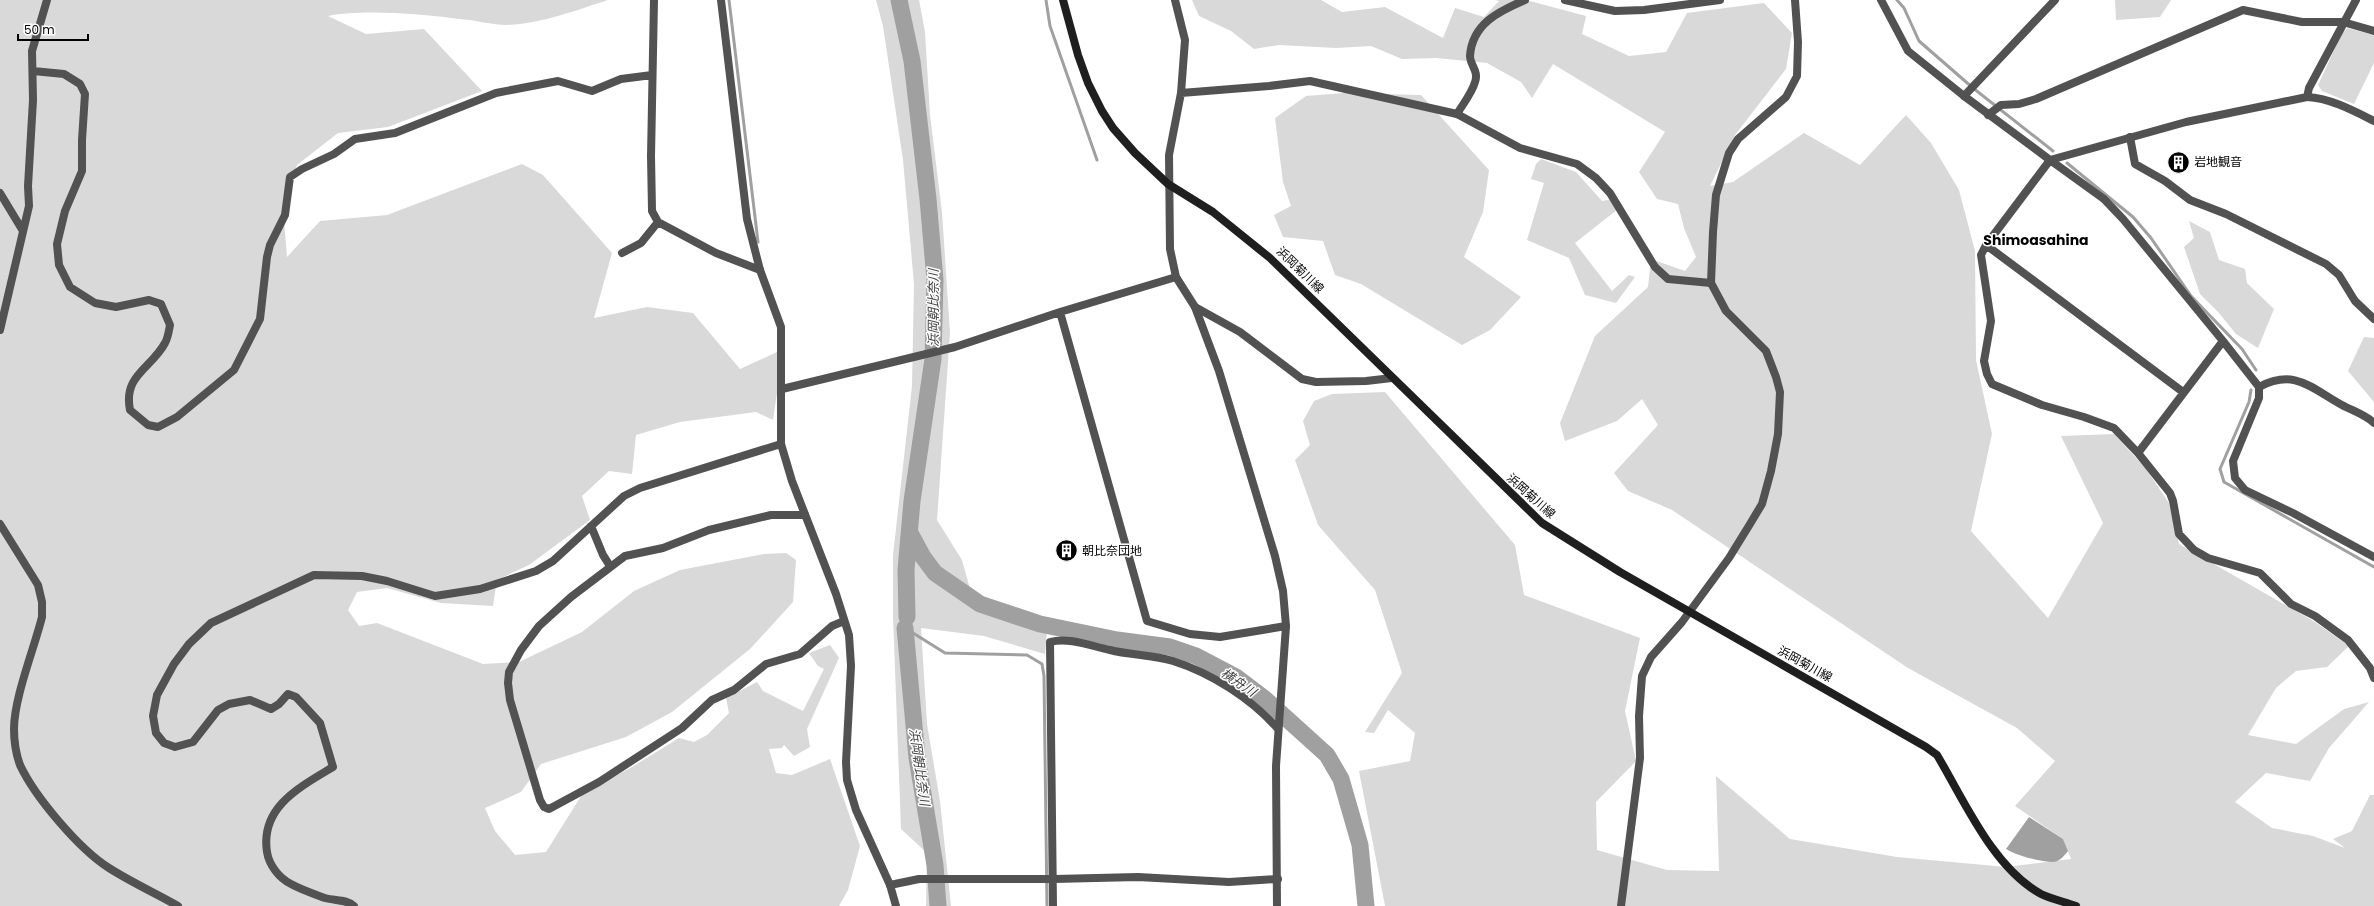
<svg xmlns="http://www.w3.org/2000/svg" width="2374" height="906" viewBox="0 0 2374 906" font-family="Poppins,'Noto Sans JP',sans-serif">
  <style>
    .green { fill: #d9d9d9 }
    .water { fill: #a0a0a0 }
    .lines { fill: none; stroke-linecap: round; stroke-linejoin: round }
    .stream { stroke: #a0a0a0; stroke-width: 3 }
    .river { stroke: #a0a0a0; stroke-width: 17 }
    .minor { stroke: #525252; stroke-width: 8 }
    .tertiary { stroke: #525252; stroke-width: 8 }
    .secondary { stroke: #1f1f1f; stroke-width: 8 }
    .labels { text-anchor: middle; stroke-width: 3; stroke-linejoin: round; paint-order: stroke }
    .poi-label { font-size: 12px; fill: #000; stroke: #fff; text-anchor: start }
    .street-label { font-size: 12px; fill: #000; stroke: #fff }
    .water-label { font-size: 13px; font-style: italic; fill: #414141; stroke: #fff }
    .quarter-label { font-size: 14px; font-weight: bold; fill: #000; stroke: #fff }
  </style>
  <rect width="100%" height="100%" fill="#fff"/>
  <path class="green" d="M0 0H608C577 10 540 24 507 25 492 25 475 20 459 19 422 14 364 9 328 16L366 34 424 29 482 91 388 127 338 133 297 165 283 208 287 257 320 221 387 215 522 164 543 175 612 253 594 318 647 307 693 313 740 369 777 352 778 386 773 420 756 412 680 422 636 435 632 474 609 471 582 496 590 520 529 565 497 580 493 606 441 603 387 588 357 592 348 610 359 626 377 623 483 664 519 662 582 632 634 591 680 570 764 554 786 553 796 560 793 602 750 649 672 712 626 737 541 764 521 792 485 808 495 831 515 855 546 852 583 793 632 767 679 738 694 742 707 735 729 713 726 698 757 682 763 691 803 711 824 669 818 666 809 653 830 645 839 658 807 729 810 747 794 756 784 745 782 748 769 749 776 773 792 775 830 759 860 846 848 890 839 906H0Z
    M876 0H919L925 32 930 115 942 212 950 333 937 520 962 560 972 596 1047 631 1045 654 984 636 921 628 927 724 940 801 951 906H926L927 853 901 829 893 616V555L912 386 914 284 903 160 883 26Z
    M1192 0H1321L1342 12 1385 7 1443 38 1455 8 1484 17 1499 1 1495 0H1526L1586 16 1582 34 1629 56 1666 52 1687 13 1764 3 1792 33 1786 69 1735 135 1710 186 1733 182 1804 133 1860 165 1906 115 1931 143 1959 190 1975 251 1976 360 1992 434 1971 531 2048 618 2103 523 2061 436 2114 434 2146 469 2169 503 2179 544 2315 622 2349 646 2327 667 2296 671 2276 688 2248 735 2296 744 2344 709 2369 702 2329 748 2310 781 2266 773 2235 802 2272 828 2313 836 2345 848 2333 839 2352 831 2370 795H2374V906H1385L1359 771 1410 761 1415 733 1388 710 1374 733 1365 732 1402 673 1375 590 1318 525 1295 460 1310 445 1303 421 1314 401 1332 394 1385 392 1515 545 1524 595 1640 638 1625 711 1636 761 1596 802 1597 850 1667 870 1719 871 1716 776 1790 839 1897 857 2006 867 2071 859 2063 839 2015 806 2055 761 2017 728 1908 668 1672 510 1628 491 1614 473 1658 425 1642 399 1617 421 1565 441 1560 423 1595 336 1648 287 1651 259 1685 271 1696 257 1684 228 1678 204 1657 199 1639 172 1665 132 1553 64 1532 98 1521 82 1487 63 1436 58 1402 59 1371 46 1336 48 1279 45 1254 49 1231 31 1199 16Z
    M2115 0H2171L2160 17 2116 20Z
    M2347 28 2374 35V63L2354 104 2322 91 2318 85 2341 35Z
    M1344 93 1421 95 1489 170 1483 212 1464 257 1521 297 1490 330 1462 345 1361 284 1335 275 1323 241 1283 237 1274 215 1291 206 1283 182 1275 118 1306 96Z
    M1541 159 1576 172 1602 201 1613 199 1618 209 1575 243 1612 291 1629 275 1635 277 1616 303 1585 295 1569 258 1527 240 1544 183 1531 179 1536 164Z
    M2189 221 2210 232 2219 260 2245 269 2247 283 2274 309 2258 348 2236 334 2219 313 2200 294 2184 247 2194 238Z
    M2364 337 2374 338V402L2348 371Z"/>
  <path class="water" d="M2029 817 2063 839 2068 851C2064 856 2059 862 2053 862 2039 861 2017 856 2006 849Z"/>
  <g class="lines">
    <path class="stream" d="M729 0 758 242
      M1046 0 1050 26 1097 160
      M1897 0 1904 8 1919 41 1973 88 2053 151
      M2067 163 2133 217 2151 238 2191 296 2242 349 2256 370
      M2251 390 2249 402 2220 469 2224 482 2374 567
      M907 617 905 628 945 653 1027 655 1042 664 1044 676 1047 906"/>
    <path class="river" d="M899 0 912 61 928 199 935 280 933 359 912 501 906 570 907 617
      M910 533 923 557 935 573 980 604 1040 624 1117 640 1170 647 1196 656 1236 677 1265 699 1327 755 1341 779 1360 845 1366 906
      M905 628 917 758 935 865 938 906"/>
    <path class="minor" d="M654 0 651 156 652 211 658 222 716 253 760 270
      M33 71 64 74 80 84 85 94 82 140V171L65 211 57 244 59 265 70 287 95 303 116 307 149 300 161 304 170 325C169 330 168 338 165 343 151 369 123 375 130 410L148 425 158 427 177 417 234 370 260 319 267 257 270 245 285 215 290 177 302 169 334 154 355 139 395 133 496 93 558 81 592 91 621 79 652 75
      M1964 96 2055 0
      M2307 97C2330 98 2354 111 2374 121
      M1457 114C1463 104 1472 93 1475 82 1479 71 1470 65 1470 56 1472 24 1499 11 1525 0
      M1988 115 2001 105 2019 104 2036 99 2243 10 2302 22H2343L2374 31
      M2130 137 2135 164 2165 181 2190 200 2226 214 2326 264 2339 275 2355 301 2374 319
      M0 193 23 231
      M1986 245 1981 255 1991 321 1984 361 1987 374 1992 384 2042 405 2084 417 2114 428 2138 453
      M622 253 641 243 658 222
      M1195 307 1240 332 1302 379 1316 382 1366 381 1392 378
      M1060 312 1147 621 1190 634 1220 637 1286 626
      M0 330 29 206 28 186 33 100 32 51 47 0
      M2259 387C2295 368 2311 388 2342 405 2351 410 2366 415 2374 423
      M782 389 955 347 1060 312 1176 277
      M2183 392 1986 245 2050 160 2104 199 2123 219 2223 341
      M805 515H771L709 530 663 548 625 556 571 597 539 626 521 650 509 672 508 683 510 700 540 800 544 807 549 809 599 782 682 728 712 700 734 690 766 664 800 654 832 626 844 621
      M0 524 38 585 42 602V617C34 649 14 698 14 729 14 740 16 754 20 765 35 797 79 849 109 868 131 882 155 893 178 906
      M591 526 603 555 610 566
      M2374 557 2293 513 2245 490 2235 478 2233 461 2259 398V387L2223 341 2138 453 2170 493 2173 501 2179 534 2194 550 2208 558 2260 573 2291 604 2315 616 2348 640 2370 668 2374 678
      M890 885 919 879H1054L1138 877 1229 882 1278 879
      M354 906C347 899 335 901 325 898 314 894 302 890 291 884 279 878 269 865 267 852 260 807 300 787 333 767L320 723 296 697 288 694 279 704 271 709 250 700 229 704 218 710 193 742 175 747 164 743 156 733 153 716 157 695 174 664 189 644 211 623 314 575 362 576 387 581 435 596 480 589 536 571 553 561 624 496 640 488 781 444
      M1053 906 1050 642C1069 637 1091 646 1110 650 1130 655 1153 655 1173 661 1211 673 1252 699 1278 729
      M1621 906 1640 758 1639 716 1642 676 1651 657 1682 622 1729 558 1750 524 1762 504 1771 471 1778 434 1780 392 1776 377 1766 351 1726 311 1711 283 1713 232 1716 195 1729 153 1738 139 1786 97 1797 76 1798 42 1795 0"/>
    <path class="tertiary" d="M721 0 747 219 760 270 781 327V444L792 481 836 594 849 635 851 666 846 762 847 780 856 810 890 885 896 906
      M1175 0 1185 40 1181 93 1169 155 1170 249 1176 277 1195 307 1219 371 1275 556 1283 591 1286 626 1276 766 1277 906
      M1565 0 1615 11 1644 10 1720 0
      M1881 0 1908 51 1964 96 2050 160 2186 122 2307 97 2309 88 2356 0
      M1181 93 1269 86 1310 81 1457 114 1520 148 1577 164 1596 178 1610 193 1655 267 1668 279 1711 283"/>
    <path class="secondary" d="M1063 0 1078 55 1088 83 1102 111 1113 128 1135 153 1168 184 1213 212 1270 258 1542 523 1620 572 1926 747 1937 755C1964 800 1993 868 2041 894 2051 899 2065 902 2076 906"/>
  </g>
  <defs>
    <symbol id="building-disc" viewBox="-11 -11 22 22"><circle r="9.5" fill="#000" stroke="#fff"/><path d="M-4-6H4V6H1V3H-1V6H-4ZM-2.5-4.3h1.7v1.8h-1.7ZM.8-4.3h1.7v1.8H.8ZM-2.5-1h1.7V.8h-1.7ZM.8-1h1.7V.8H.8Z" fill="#fff"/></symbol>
  </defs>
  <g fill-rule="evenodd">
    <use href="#building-disc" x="2166" y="150" width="25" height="25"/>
    <use href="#building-disc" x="1054" y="538" width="25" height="25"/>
  </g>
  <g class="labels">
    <g class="poi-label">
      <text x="2194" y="166">岩地観音</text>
      <text x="1082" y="555">朝比奈団地</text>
    </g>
    <g class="street-label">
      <text transform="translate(1300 270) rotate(44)" y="4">浜岡菊川線</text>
      <text transform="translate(1531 496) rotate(42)" y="4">浜岡菊川線</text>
      <text transform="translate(1805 664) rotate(29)" y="4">浜岡菊川線</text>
    </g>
    <g class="water-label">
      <text transform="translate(933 308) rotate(-90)" y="5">浜岡朝比奈川</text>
      <text transform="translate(1239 682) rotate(34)" y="5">横舟川</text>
      <text transform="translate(920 767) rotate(82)" y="5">浜岡朝比奈川</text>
    </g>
    <g class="quarter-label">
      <text x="2036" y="245">Shimoasahina</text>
    </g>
  </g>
  <path d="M18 34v6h70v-6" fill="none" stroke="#000000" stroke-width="2"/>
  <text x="24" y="34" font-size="12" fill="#000000" stroke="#ffffff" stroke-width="3" paint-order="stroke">50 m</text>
</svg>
